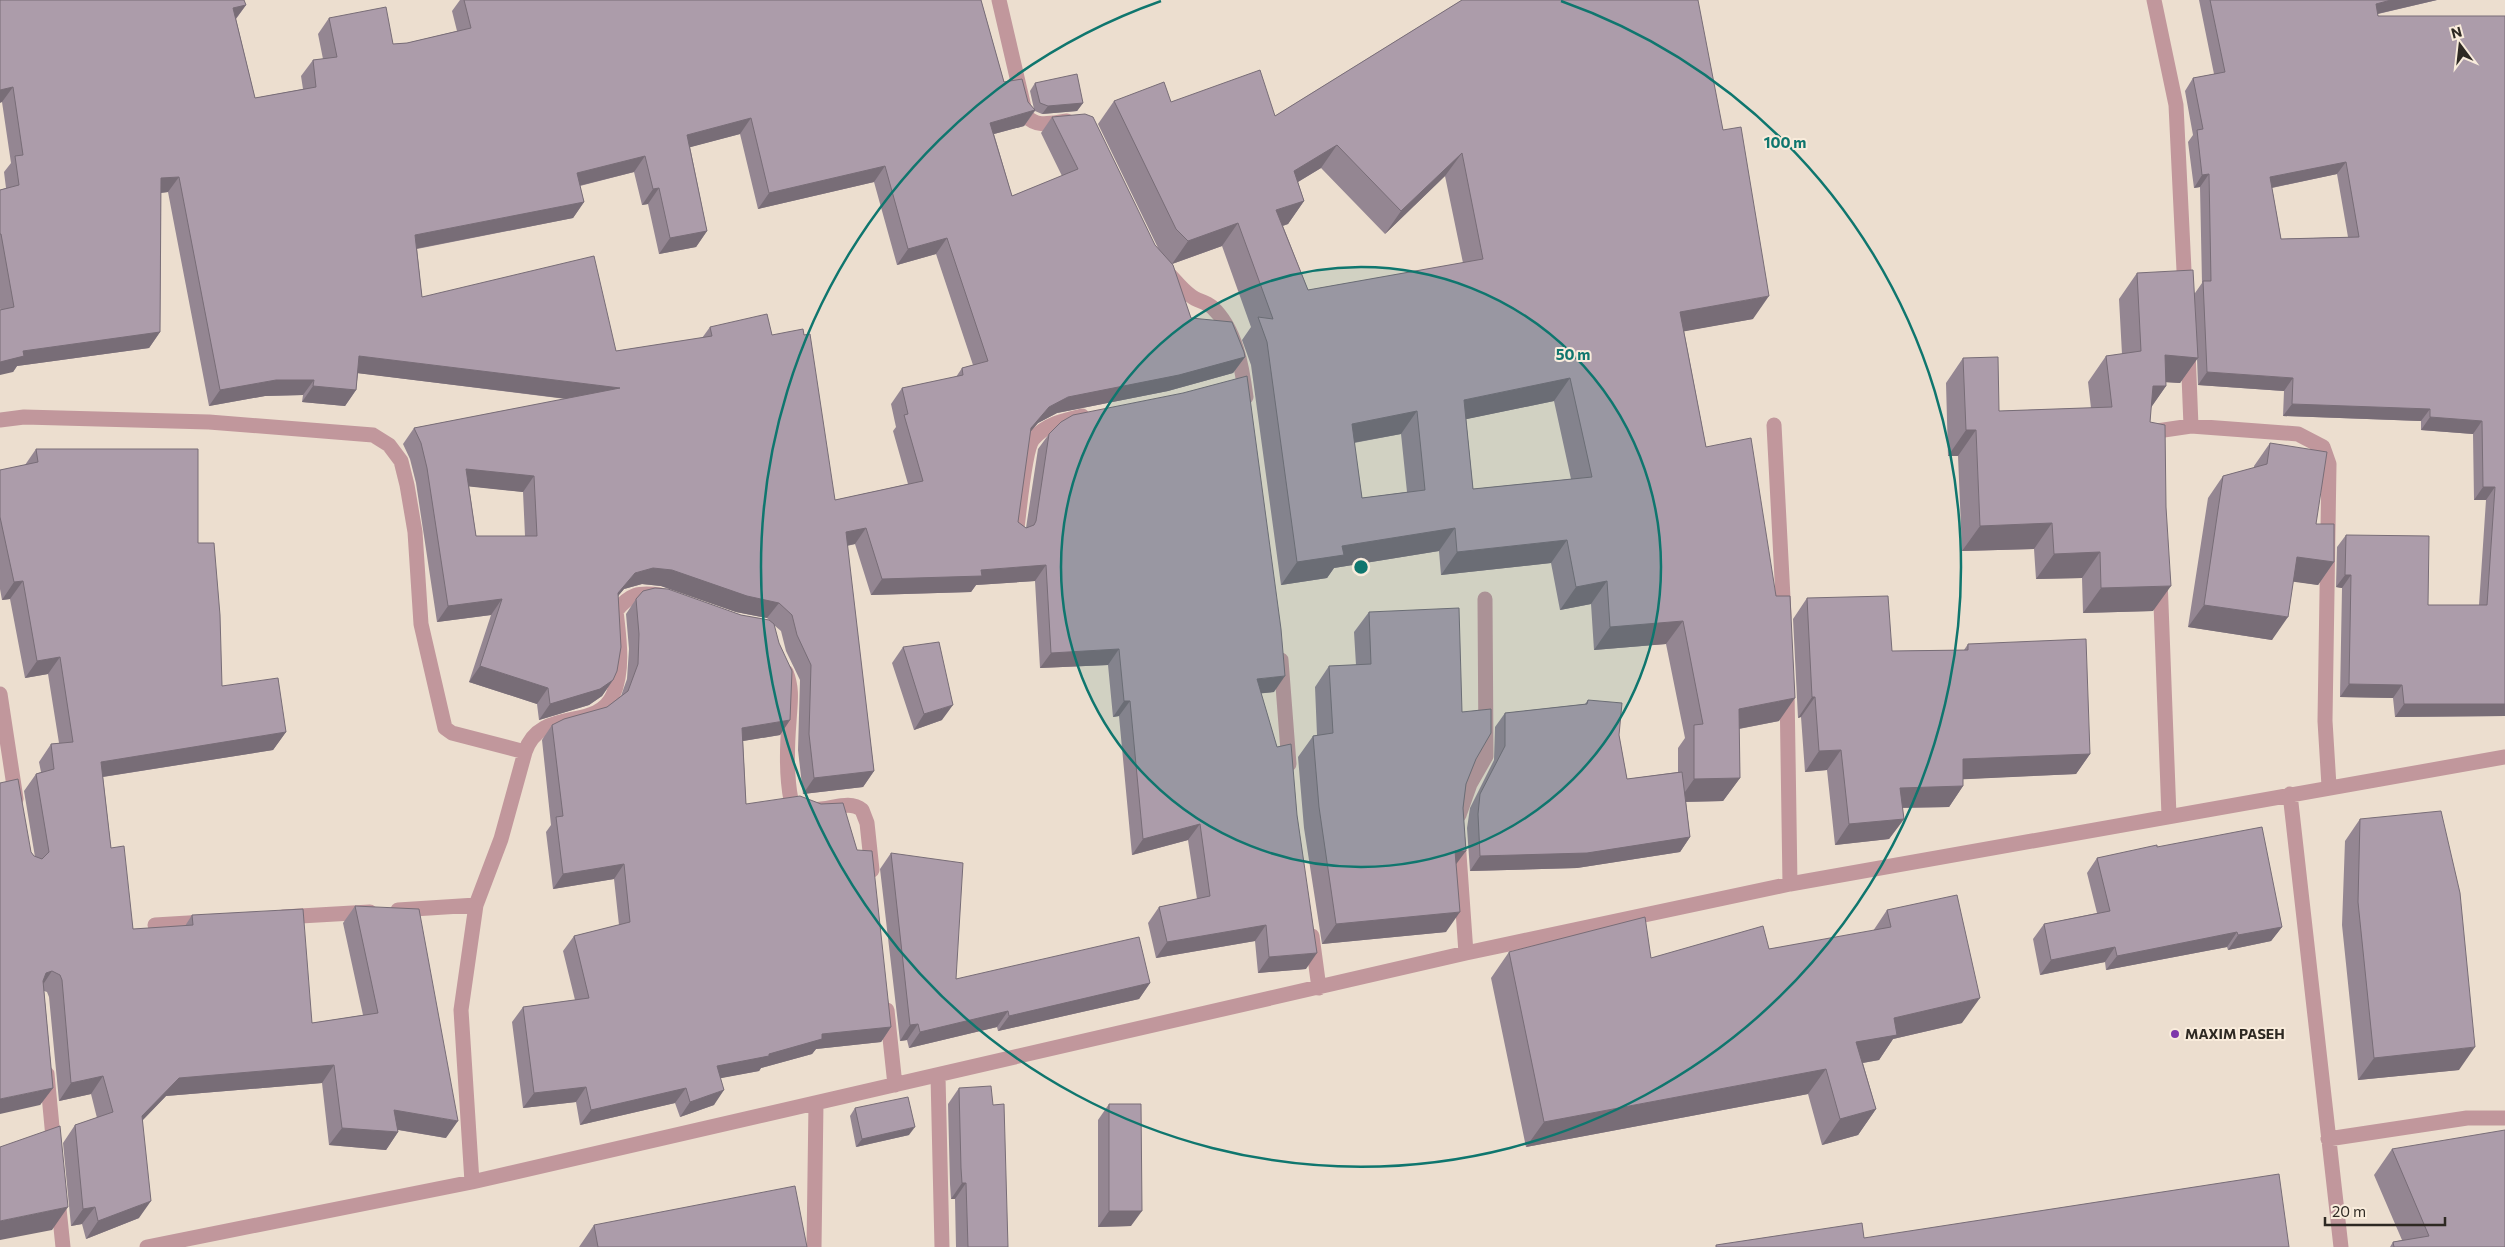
<svg xmlns="http://www.w3.org/2000/svg" width="2505" height="1247" viewBox="0 0 2505 1247" font-family="Commissioner,sans-serif">
  <style>
    .lines { fill: none; stroke-linecap: round; stroke-linejoin: round }
    .minor { stroke: #c1979c; stroke-width: 15 }
    .wall { fill: #948692; fill-rule: evenodd }
    .shaded-wall { fill: #786d77 }
    .building { fill: #ac9caa; stroke: #786d77; fill-rule: evenodd }
    .ring { fill: none; stroke: #0f766e; stroke-width: 2.5 }
    .poi-dot { fill: #7f38aa; stroke: #f9ecdc; stroke-width: 2 }
    .labels { text-anchor: middle; stroke-width: 4; stroke-linejoin: round; paint-order: stroke }
    .poi-label { font-size: 14px; font-weight: bold; fill: #2e2923; stroke: #f9ecdc; text-anchor: start }
    .centre { fill: #0f766e; stroke: #f9ecdc; stroke-width: 2.5 }
    .ring-label { font-size: 15px; text-anchor: middle; font-weight: bold; fill: #0f766e; stroke: #f9ecdc; stroke-width: 4; stroke-linejoin: round; paint-order: stroke }
  </style>
  <rect width="100%" height="100%" fill="#ecdecf"/>
  <g class="lines">
    <path class="minor" d="M999 0 1026 116C1037 128 1051 123 1067 121
      M2154 0 2176 105 2185 291
      M1166 271C1174 279 1182 290 1191 296 1197 301 1205 301 1212 307 1236 329 1242 367 1246 397
      M2188 351 2191 426 2298 434 2323 447 2329 464 2325 721 2329 786
      M0 420 24 417 209 422 373 435 389 445 401 461 407 485 415 532 421 624 445 728 452 733 525 752
      M1774 425 1784 617
      M2156 443 2157 431 2191 426
      M1016 535C1019 517 1024 450 1033 439 1046 424 1065 420 1082 416
      M2160 578 2169 816
      M1281 660 1289 764
      M786 672C793 690 790 703 789 722 787 747 786 775 791 800 813 823 844 795 862 810L867 823 872 870
      M1787 688 1790 884
      M0 694 16 799
      M2290 794 2341 1247
      M1459 815 1470 784 1486 756 1485 599
      M1458 840 1466 953
      M398 910 476 905
      M283 917 370 912
      M155 925 205 922
      M1312 936 1319 988
      M887 1010 895 1085
      M47 1074 54 1148
      M938 1076 942 1247
      M2328 1139 2467 1118H2505
      M472 1182 461 1010 476 905 501 839 525 752C540 706 597 732 613 695 624 670 619 637 616 611 630 594 638 592 660 595
      M58 1199 63 1247
      M147 1247 472 1182 1466 953 1790 884 2505 757
      M814 1247 816 1103"/>
  </g>
  <path class="wall" d="M0 0 246 5 236 19 255 98 303 89 301 76 313 60 323 59 318 34 329 18 393 44 407 43 457 31 452 11 460 0H981L1004 82 1028 102 1034 109 1030 91 1035 83 1083 103 1077 111 1042 114 1035 111 1024 126 994 134 1012 196 1062 176 1041 133 1052 117 1159 250 1098 124 1114 101 1171 102 1275 116 1462 0 1753 319 1684 331 1706 447 1779 721 1739 729 1740 778 1723 801 1686 802 1690 837 1680 852 1577 868 1470 871 1467 828 1470 808 1494 760 1495 727 1505 713 1585 704 1588 700 1619 735 1627 779 1678 772V748L1685 738 1666 644 1594 650 1591 604 1560 610 1551 563 1441 575 1439 551 1334 568 1327 578 1281 585 1251 365 1242 340 1251 327 1222 246 1172 264 1191 318 1245 357 1233 373 1168 391 1057 413 1038 423 1030 432 1018 522 1026 528 1038 449 1049 434 1274 692 1261 693 1306 969 1258 973 1255 941 1156 958 1148 923 1159 907 1197 899 1188 840 1132 855 1119 716 1113 717 1108 665 1040 668 1035 581 976 585 971 592 871 595 855 544 847 546 874 771 863 787 803 794 798 750 800 680 786 651 781 631 774 625 790 720 780 735 743 741 746 804 891 1027 881 1042 816 1049 812 1054 761 1068 759 1071 720 1078 714 1105 680 1117 675 1103 580 1125 576 1102 523 1108 512 1022 523 1007 575 1000 563 951 574 936 619 925 614 879 553 889 546 832 551 825 542 740 552 725 607 707 621 696 627 679 629 649 626 614 636 599 741 615 771 622 767 618 736 612 661 586 642 584 624 589 618 596 613 680 602 696 589 705 539 720 537 704 469 682 491 615 437 622 416 483 410 459 403 444 414 428 566 399 358 373 356 390 345 406 302 402 303 395 265 396 209 406 168 192 161 193 160 332 149 348 17 366 13 372 0 308V190L6 188 4 172 11 163 2 102ZM740 134 758 209 874 182 897 265 936 254 973 365 962 368 956 377 902 388 891 404 896 427 893 431 908 484 835 500 772 335 710 327 702 338 616 351 422 297 417 249 573 218 584 202 580 186 634 172 642 205 648 204 659 254 696 247 707 231 690 147ZM1321 168 1385 234 1445 176 1463 263 1308 290 1283 226 1288 224 1304 201 1298 182ZM1554 401 1571 479 1473 489 1466 419ZM1401 434 1407 492 1362 498 1354 443ZM469 486 523 492 525 536H476Z
    M2199 0H2437L2378 14V16H2505V716L2395 717 2393 698 2340 697 2342 588 2336 587 2337 547 2346 535 2428 605H2479L2486 500H2474L2473 434 2421 430V421L2283 416 2284 391 2198 385 2197 358 2180 383 2165 382 2166 386 2151 407 2150 422 2153 611 2083 613 2082 578 2036 579 2034 549 1962 551 1958 456H1948L1946 383 1963 358 1999 411 2091 408 2088 382 2106 356 2122 354 2119 299 2137 273 2195 293 2202 283 2200 187 2194 188 2188 142 2193 135 2185 91 2193 78 2214 74ZM2337 174 2348 237 2281 239 2272 188Z
    M2270 443 2316 524 2334 562 2318 585 2293 581 2272 640 2188 627 2208 498 2223 476 2254 468V466Z
    M36 449 198 543 222 686 286 732 273 750 103 777 111 848 133 929 185 926 192 915 312 1023 363 1015 343 923 355 906 446 1138 398 1130V1132L386 1150 329 1145 322 1083 166 1096 143 1120 139 1218 86 1239 82 1224 71 1226 63 1143 75 1125 97 1118 91 1094 59 1101 49 997 47 992 44 991 53 1088 40 1105 31 852 34 856 35 857 24 791 36 774 41 772 39 762 51 744 59 743 48 674 25 678 10 599 2 600 0 589V470L25 465Z
    M1807 598 1892 651 1964 650 1968 644 2090 754 2076 774 1963 779V786L1949 807 1902 808 1904 819 1889 839 1835 845 1827 770 1805 772 1801 717 1798 718 1793 619Z
    M1369 612 1462 712 1476 759 1466 784 1456 864 1446 932 1322 944 1304 828 1298 757 1313 736 1317 735 1315 687 1329 666 1356 665 1354 632Z
    M903 647 942 720 914 730 892 663Z
    M2360 819 2459 1070 2358 1080 2342 925 2345 841Z
    M2157 847 2282 927 2271 941 2228 950 2227 947 2106 970 2105 962 2040 975 2033 939 2044 924 2097 913 2087 873 2097 858Z
    M891 853 956 979 1150 983 1139 999 998 1031 997 1027 909 1048 907 1040 900 1041 880 869Z
    M1887 910 1962 1023 1893 1039 1879 1060 1863 1063 1876 1109 1858 1135 1822 1145 1808 1094 1526 1147 1491 978 1509 952 1651 958 1769 949 1873 931Z
    M959 1088 1008 1247H956L955 1199H951L950 1184 948 1104Z
    M1109 1104 1131 1226 1098 1227V1120Z
    M855 1108 909 1135 856 1147 850 1116Z
    M2392 1149 2505 1247H2390L2393 1242 2402 1240 2374 1175Z
    M594 1225 807 1247H579Z"/>
  <path class="shaded-wall" d="M2391 0H2437L2368 16 2376 4Z
    M246 5 234 21 233 8Z
    M13 87 2 102 0 103V90Z
    M1083 103 1077 111 1042 114 1048 106Z
    M1035 110 1024 126 979 138 990 123Z
    M751 118 740 134 676 151 687 135Z
    M1337 145 1321 168 1278 194 1294 171Z
    M1462 153 1445 176 1385 234 1401 211Z
    M645 156 634 172 566 189 577 173Z
    M2346 162 2337 174 2261 190 2270 177Z
    M885 166 874 182 758 209 769 193Z
    M2209 174 2200 187 2194 188 2202 175Z
    M179 177 168 192 150 194 161 178Z
    M659 188 648 204 642 205 653 189Z
    M1304 201 1288 224 1260 233 1276 210Z
    M584 202 573 218 404 251 415 235Z
    M1238 223 1222 246 1172 264 1188 241Z
    M707 231 696 247 659 254 670 238Z
    M947 238 936 254 897 265 908 249Z
    M1769 296 1753 319 1664 335 1680 312Z
    M160 332 149 348 17 366 13 372 0 375V362L23 351Z
    M2165 355 2198 358 2180 383 2147 381Z
    M359 356 620 388 609 404 348 372Z
    M1245 357 1233 373 1168 391 1057 413 1038 423 1020 444 1031 428 1049 407 1068 397Z
    M2207 372 2293 378 2284 391 2198 385Z
    M1570 378 1554 401 1448 423 1464 400Z
    M276 380H314L303 395 265 396 209 406 220 390Z
    M313 386 356 390 345 406 302 402Z
    M2153 386H2166L2148 412Z
    M2292 404 2430 409 2421 421 2283 416Z
    M1417 411 1401 434 1335 446 1352 424Z
    M2430 417 2482 421 2473 434 2421 430Z
    M1966 430H1976L1958 456H1948Z
    M466 469 534 476 523 492 455 485Z
    M2483 487H2495L2486 500H2474Z
    M2052 523 2034 549 1962 551 1980 526Z
    M866 528 855 544 834 548 846 532Z
    M1455 528 1439 551 1334 568 1327 578 1281 585 1297 562 1342 546Z
    M1567 540 1551 563 1441 575 1457 552Z
    M2100 552 2082 578 2036 579 2054 554Z
    M2297 557 2334 562 2318 585 2281 580Z
    M1046 565 1035 581 976 585 971 592 871 595 882 579 981 570Z
    M653 568 672 570 779 603 767 618 736 612 661 586 642 584 624 589 607 609 618 593 635 573Z
    M2345 575H2351L2342 588 2336 587Z
    M23 581 10 599 2 600 14 582Z
    M1607 581 1591 604 1560 610 1576 587Z
    M2171 586 2153 611 2083 613 2101 588Z
    M502 599 491 615 437 622 448 606Z
    M2204 605 2288 617 2272 640 2188 627Z
    M1683 621 1666 644 1594 650 1610 627Z
    M1119 649 1108 665 1040 668 1051 653Z
    M60 657 48 674 25 678 37 661Z
    M480 666 548 688 537 704 469 682Z
    M1285 676 1274 692 1246 695 1257 679Z
    M613 680 602 696 589 705 539 720 550 704Z
    M2349 684 2402 685 2393 698 2340 697Z
    M1812 697H1815L1801 717 1798 718Z
    M1795 698 1779 721 1722 732 1739 709Z
    M1124 701H1130L1119 716 1113 717Z
    M2404 704H2505V716L2395 717Z
    M953 705 942 720 914 730 924 714Z
    M790 720 780 735 731 743 742 728Z
    M286 732 273 750 89 779 101 762Z
    M1841 750 1827 770 1805 772 1819 751Z
    M2090 754 2076 774 1948 780 1963 759Z
    M874 771 863 787 803 794 814 778Z
    M1740 778 1723 801 1678 802 1694 779Z
    M1963 786 1949 807 1886 808 1900 788Z
    M1904 819 1889 839 1835 845 1849 824Z
    M1200 824 1188 840 1132 855 1143 839Z
    M1690 837 1680 852 1577 868 1470 871 1480 856Z
    M1455 851H1466L1451 871Z
    M624 864 614 879 553 889 563 874Z
    M1460 912 1446 932 1322 944 1336 924Z
    M1266 925 1255 941 1156 958 1167 942Z
    M2282 927 2271 941 2228 950 2238 935Z
    M2237 932 2227 947 2106 970 2117 956Z
    M2115 947 2105 962 2040 975 2051 960Z
    M1317 953 1306 969 1258 973 1269 957Z
    M52 971 40 989 46 973Z
    M1150 983 1139 999 998 1031 1009 1016Z
    M1980 998 1962 1023 1893 1039 1879 1060 1839 1067 1856 1042 1894 1018Z
    M1008 1011 997 1027 909 1048 920 1032Z
    M918 1024 907 1040 900 1041 910 1025Z
    M891 1027 881 1042 816 1049 812 1054 761 1068 759 1071 706 1081 717 1066 769 1054 822 1034Z
    M2475 1047 2459 1070 2358 1080 2374 1058Z
    M334 1065 322 1083 166 1096 130 1133 142 1116 179 1078Z
    M1826 1069 1808 1094 1526 1147 1544 1122Z
    M103 1076 91 1094 59 1101 71 1083Z
    M586 1087 576 1102 523 1108 534 1093Z
    M53 1088 40 1105 0 1114V1099Z
    M686 1088 675 1103 580 1125 591 1110Z
    M724 1090 714 1105 680 1117 690 1102Z
    M1876 1109 1858 1135 1822 1145 1840 1119Z
    M394 1110 458 1121 446 1138 382 1127Z
    M915 1127 909 1135 856 1147 862 1139Z
    M342 1128 398 1132 386 1150 329 1145Z
    M962 1183H966L955 1199H951Z
    M151 1201 139 1218 86 1239 98 1221Z
    M68 1207 52 1230 0 1240V1221Z
    M95 1207 82 1224 71 1226 83 1209Z
    M1109 1211H1142L1131 1226 1098 1227Z"/>
  <path class="building" d="M0 0H244L246 5 233 8 255 98 316 87 313 60 337 57 329 18 386 7 393 44 407 43 471 28 464 0H981L1004 82 1022 79 1028 102 1035 110 990 123 1012 196 1078 169 1052 117 1085 114 1093 117 1155 245 1173 265 1191 318 1232 322 1244 352 1245 357 1179 375 1068 397 1049 407 1031 428 1018 522 1026 528 1034 525 1036 521 1049 434 1061 422 1073 415 1183 393 1247 376 1281 629 1285 676 1257 679 1277 747 1291 744 1297 815 1317 953 1269 957 1266 925 1167 942 1159 907 1210 896 1200 824 1143 839 1130 701H1124L1119 649 1051 653 1046 565 981 570 982 576 882 579 866 528 846 532 874 771 814 778 809 734 811 665 797 635 792 615 779 603 747 596 672 570 653 568 635 573 618 593 621 647 617 671 613 680 600 689 550 704 548 688 480 666 502 599 448 606 427 468 421 443 414 428 620 388 359 356 356 390 313 386 314 380H276L220 390 179 177 161 178 160 332 23 351 24 356 0 362V310L14 307 1 234H0V190L19 185 15 156 23 155 13 87 0 90ZM751 118 769 193 885 166 908 249 947 238 988 361 962 368 963 375 902 388 908 414 904 415 923 481 835 500 810 334 804 335 803 329 772 335 767 314 710 327 712 336 616 351 594 256 422 297 415 235 584 202 577 173 645 156 653 189 659 188 670 238 707 231 687 135ZM466 469 534 476 537 536H476Z
    M1462 0H1698L1723 130 1741 127 1769 296 1680 312 1706 447 1751 438 1776 596H1790L1795 698 1739 709 1740 778 1694 779V725L1703 724 1683 621 1610 627 1607 581 1576 587 1567 540 1457 552 1455 528 1342 546 1344 555 1297 562 1267 342 1258 317 1273 319 1238 223 1188 241 1176 229 1114 101 1164 82 1171 102 1260 70 1275 116ZM1337 145 1401 211 1462 153 1483 259 1308 290 1276 210 1304 201 1294 171ZM1570 378 1592 477 1473 489 1464 400ZM1417 411 1425 490 1362 498 1352 424Z
    M2210 0H2391L2376 4 2378 16H2505V704H2404L2402 685 2349 684 2351 575H2345L2346 535 2429 536 2428 605H2487L2495 487H2483L2482 421 2430 417V409L2292 404 2293 378 2207 372 2203 281H2211L2209 174 2202 175 2197 130 2203 129 2193 78 2225 72ZM2346 162 2359 237 2281 239 2270 177Z
    M1077 74 1083 103 1048 106 1040 103 1035 83Z
    M2193 270 2198 358 2165 355 2166 386H2153L2150 422 2165 425 2166 507 2171 586 2101 588 2100 552 2054 554 2052 523 1980 526 1976 430H1966L1963 358 1998 357 1999 411 2112 407 2106 356 2141 351 2137 273Z
    M2270 443 2327 452 2316 524H2334V562L2297 557 2288 617 2204 605 2223 476 2267 464Z
    M36 449H198V543H214L220 615 222 686 278 678 286 732 101 762 111 848 124 846 133 929 193 925 192 915 303 909 312 1023 378 1013 355 906 419 909 458 1121 394 1110 398 1132 342 1128 334 1065 179 1078 142 1116 151 1201 98 1221 95 1207 83 1209 75 1125 113 1112 103 1076 71 1083 62 980 60 975 52 971 46 973 43 981 53 1088 0 1099V783L18 779 31 852 34 856 42 859 49 852 36 774 54 769 51 744 73 742 60 657 37 661 23 581 14 582 0 517V470L38 462Z
    M655 588 668 589 741 615 769 620 774 624 779 643 792 671 790 720 742 728 746 804 800 796 821 804 843 803 857 850 872 851 891 1027 822 1034V1039L769 1054V1056L717 1066 724 1090 690 1102 686 1088 591 1110 586 1087 534 1093 523 1007 589 998 574 936 630 922 624 864 563 874 556 817 563 816 552 725 564 719 607 707 628 691 638 664 639 634 636 599 643 591Z
    M1888 596 1892 651 1968 650V644L2086 639 2090 754 1963 759V786L1900 788 1904 819 1849 824 1841 750 1819 751 1815 697H1812L1807 598Z
    M1459 608 1462 712 1491 709V733L1476 759 1466 784 1463 808 1466 851H1455L1460 912 1336 924 1319 807 1313 736 1333 733 1329 666 1371 664 1369 612Z
    M939 642 953 705 924 714 903 647Z
    M1588 700 1622 703 1619 735 1627 779 1682 772 1690 837 1587 853 1480 856 1478 814 1480 794 1505 746V713L1587 704Z
    M2441 811 2460 893 2475 1047 2374 1058 2358 902 2360 819Z
    M2262 827 2282 927 2238 935 2237 932 2117 956 2115 947 2051 960 2044 924 2110 911 2097 858 2157 845V847Z
    M891 853 963 863 956 979 1139 937 1150 983 1009 1016 1008 1011 920 1032 918 1024 910 1025Z
    M1957 895 1980 998 1894 1018 1897 1035 1856 1042 1876 1109 1840 1119 1826 1069 1544 1122 1509 952 1645 917 1651 958 1763 926 1769 949 1891 927 1887 910Z
    M991 1086 993 1105 1004 1104 1008 1247H968L966 1183H962L961 1168 959 1088Z
    M908 1097 915 1127 862 1139 855 1108Z
    M1109 1104H1141L1142 1211H1109Z
    M60 1126 68 1207 0 1221V1147Z
    M2505 1130V1247H2394L2393 1242 2429 1236 2392 1149Z
    M2279 1174 2289 1247H1716V1245L1862 1223 1864 1238Z
    M795 1186 807 1247H598L594 1225Z"/>
  <circle cx="1361" cy="567" r="300" fill="#0f766e" fill-opacity=".12"/>
  <g class="ring">
    <circle cx="1361" cy="567" r="300"/>
    <path d="M1561 1A600 600 0 1 1 1161 1"/>
  </g>
  <circle class="poi-dot" cx="2175" cy="1034" r="5"/>
  <g class="labels">
    <g class="poi-label">
      <text x="2185" y="1039">MAXIM PASEH</text>
    </g>
  </g>
  <circle cx="1361" cy="567" r="8" class="centre"/>
  <g class="ring-label">
    <text x="1785" y="148">100 m</text>
    <text x="1573" y="360">50 m</text>
  </g>
  <g transform="translate(2460 45) rotate(345)" stroke="#f9ecdc" stroke-width="4" paint-order="stroke">
  <path d="M0-4L9 19L0 12L-9 19Z" fill="#2e2923"/>
  <text y="-8" font-size="14" font-weight="bold" text-anchor="middle" fill="#2e2923">N</text>
  </g>
  <path d="M2325 1217v8h120v-8" fill="none" stroke="#2e2923" stroke-width="2.5"/>
  <text x="2332" y="1217" font-size="15" fill="#2e2923" stroke="#f9ecdc" stroke-width="4" paint-order="stroke">20 m</text>
</svg>
